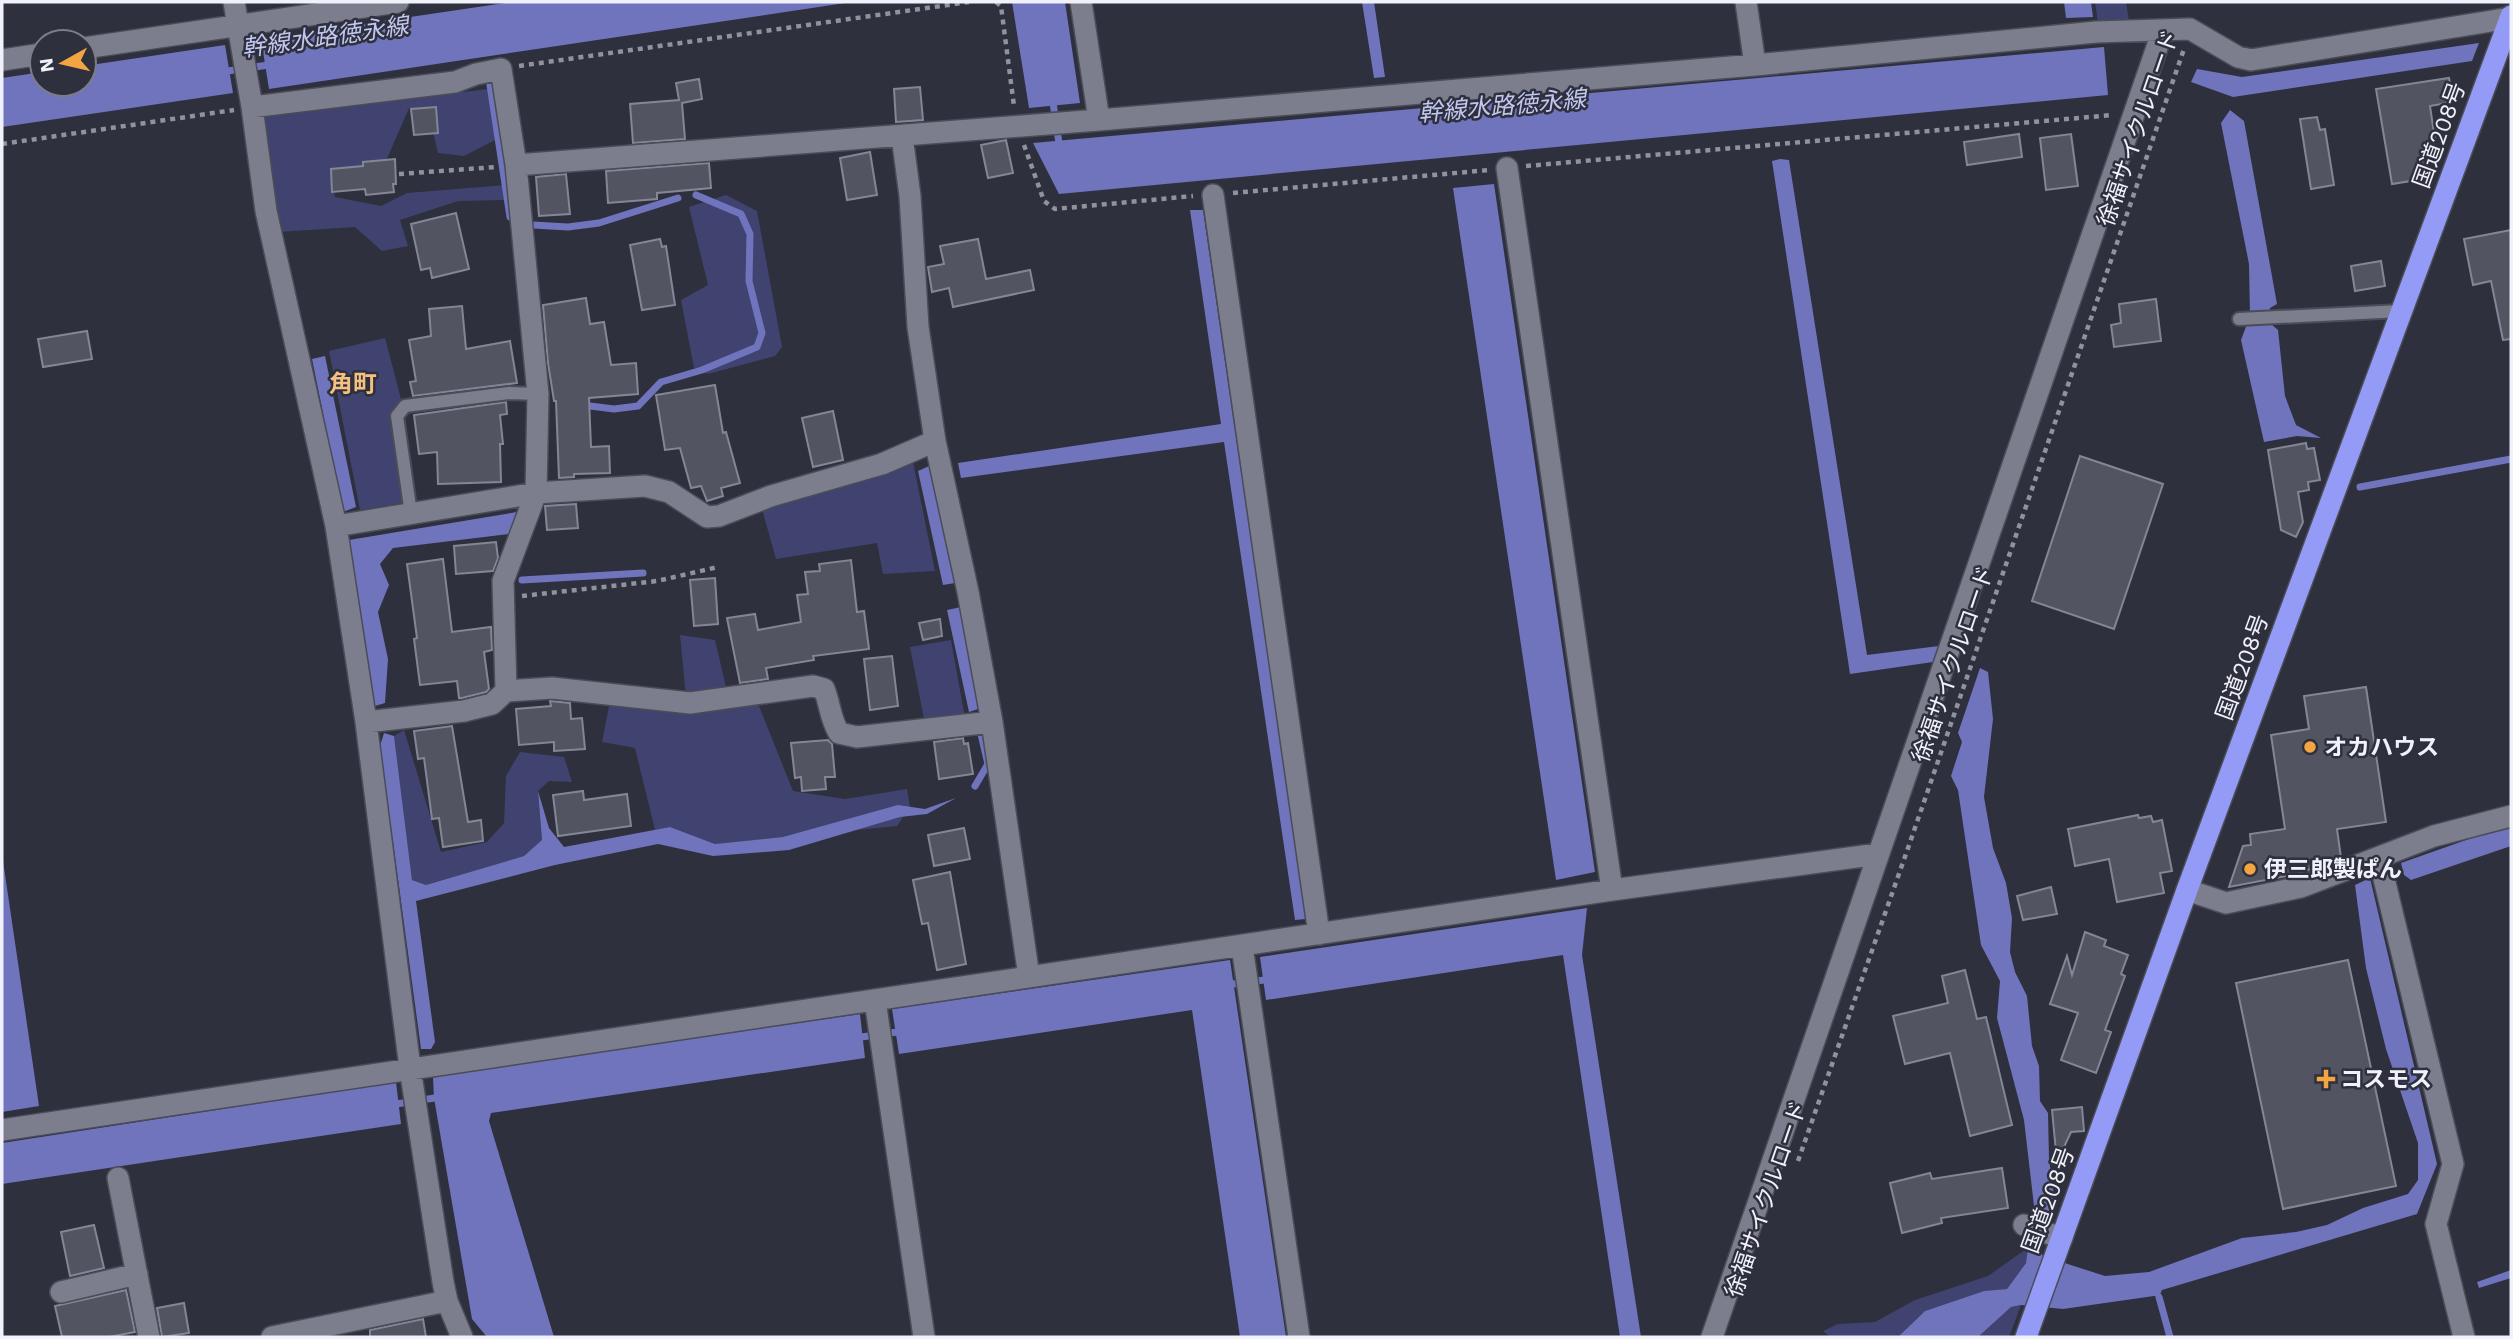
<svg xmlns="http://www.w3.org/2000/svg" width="2513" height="1339" viewBox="0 0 2513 1339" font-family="'Work Sans','Noto Sans JP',sans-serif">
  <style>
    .green { fill: #40436f }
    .water { fill: #6f74bd }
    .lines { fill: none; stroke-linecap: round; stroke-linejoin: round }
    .stream { stroke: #6f74bd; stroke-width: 7 }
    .building { fill: #525462; stroke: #838695; stroke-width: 2 }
    .lane-casing { stroke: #4a4c57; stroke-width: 16 }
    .street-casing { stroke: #4a4c57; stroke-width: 24 }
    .highway-casing { stroke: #4a4c57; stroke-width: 24 }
    .path { stroke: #90929d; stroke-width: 4.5; stroke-dasharray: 5 5; stroke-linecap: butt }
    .lane { stroke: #7c7e8d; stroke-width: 12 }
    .street { stroke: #7c7e8d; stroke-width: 21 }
    .highway { stroke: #949bf6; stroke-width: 21 }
    .poi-dot { fill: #f2a541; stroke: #2e303d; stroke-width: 2.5 }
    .labels { text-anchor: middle; stroke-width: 5; stroke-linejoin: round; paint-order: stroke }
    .street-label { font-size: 23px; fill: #f0f1fa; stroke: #2e303d }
    .poi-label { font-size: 23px; font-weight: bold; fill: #f0f1fa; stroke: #2e303d; text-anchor: start }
    .water-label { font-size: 24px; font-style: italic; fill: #c2c7ef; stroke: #2e303d }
    .neighbourhood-label { font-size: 24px; font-weight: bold; fill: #f5bf82; stroke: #2e303d }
  </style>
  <rect width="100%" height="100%" fill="#2e303d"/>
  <path class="green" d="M2095 2H2126L2129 21 2098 22Z
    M489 89 495 140 464 156 438 153 430 120 409 108 383 168 332 178 335 197 381 206 407 193 506 185 504 200 458 201 400 220 408 246 382 251 355 227 278 232 263 115Z
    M726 195 757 211 782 347 775 356 708 374 694 368 681 300 708 285 689 207Z
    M385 338 401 399 391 417 404 503 360 510 329 351Z
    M913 462 935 571 883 574 877 543 776 559 762 509Z
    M680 635 715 640 730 704 759 706 793 791 845 799 907 789 910 807 897 826 715 844 670 827 655 830 635 748 602 742 610 701 686 697Z
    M951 640 965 718 925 724 910 647Z
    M404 730 441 852 487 842 504 823 506 776 520 752 564 757 572 782 549 781 538 791 542 841 524 856 426 885 412 880 394 736Z
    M2029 1247 2026 1263 2007 1289 1984 1291 1925 1311 1898 1337H1830L1823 1331 1838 1324 1875 1322 1915 1300 1988 1276Z
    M2021 1305 2009 1337H1978L2011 1307Z"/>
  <path class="water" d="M511 2H852L269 89 261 39Z
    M1012 2H1065L1080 103 1029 108Z
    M1362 2H1374L1385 77 1374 78Z
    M2064 2H2091L2093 17 2066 18Z
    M2479 43 2472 61 2233 97 2191 82 2197 69 2242 77Z
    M225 45 233 93 2 127V78L42 72V84H84V66Z
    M2104 47 2108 95 1059 194 1033 143Z
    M2230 110 2244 121 2277 304 2270 308 2271 324 2278 330 2285 396 2296 425 2321 438 2297 436 2264 442 2241 340 2250 316 2249 264 2221 123Z
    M1780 159 1789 160 1867 655 1939 646 1933 662 1850 674 1772 161Z
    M1494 184 1595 872 1556 880 1453 188Z
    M1190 210H1203L1306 919 1295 920 1224 442 961 478 958 463 1221 424Z
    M325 356 356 507 343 512 312 359Z
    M929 466 931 477 955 583 943 585 918 471Z
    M517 512 513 530 509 534 393 548 380 564 389 585 378 612 388 659 385 703 375 706 349 540Z
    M961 607 981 708 969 712 947 610Z
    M1980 668 1988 672 1993 719 1984 797 1993 848 2006 883 2012 918 2010 952 2015 972 2027 996 2032 1046 2039 1066 2040 1101 2048 1113 2049 1159 2054 1196 2037 1247 2043 1256 2105 1276 2149 1272 2242 1238 2296 1232 2327 1225 2363 1208 2408 1194 2418 1180V1143L2386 1049 2366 968 2355 885 2370 878 2437 1164 2417 1214 2162 1290 2159 1297 2154 1296 2063 1309 2021 1305 2011 1307 1978 1337H1898L1925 1311 1984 1291 2007 1289 2026 1263 2034 1206 2024 1120 1997 1018 2000 981 1981 945 1958 790 1951 776 1962 742 1958 733Z
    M384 733 394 736 412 880 426 885 524 856 542 840 538 791 549 828 564 847 670 827 715 844 783 837 898 805 925 809 956 798 927 814 900 817 789 850 713 856 658 844 555 865 416 901 435 1042 431 1049H421L380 746Z
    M2511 828V846L2411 880 2404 875 2401 863 2483 834Z
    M2 854 39 1106 2 1112Z
    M1587 908 1582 955 1641 1337H1620L1563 955 1266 1000 1260 957Z
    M1230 960 1286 1337H1240L1192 1010 899 1054 892 1009Z
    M860 1014 865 1058 491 1113 489 1121 554 1337H487L472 1319 434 1098 433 1078 437 1076Z
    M396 1082 401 1124 2 1184V1143Z
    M2511 1270V1278L2479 1288 2477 1282Z"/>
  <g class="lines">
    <path class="stream" d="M221 72 275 64
      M490 85 510 217
      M1052 96 1060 150
      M533 225 568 227 599 223 678 198
      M582 405 614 409 638 406 661 382 702 370 757 347 762 333 749 281 750 234 741 214 696 195
      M2360 487 2511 459
      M522 580 643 573
      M975 786 988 764 980 730
      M1225 985 1272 979
      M854 1038 905 1031
      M390 1105 441 1097
      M2159 1297 2170 1337"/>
  </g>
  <path class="building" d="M2449 78 2453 102 2430 106 2435 140 2423 179 2392 184 2376 89Z
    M699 79 702 99 682 103 685 139 633 143 630 104 679 100 676 83Z
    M920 87 923 120 896 122 894 89Z
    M436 107 438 133 414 135 411 109Z
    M2317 117 2320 130 2325 129 2334 185 2311 189 2300 119Z
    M2019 134 2022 157 1967 165 1964 142Z
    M2071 134 2078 186 2046 190 2040 138Z
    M1006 140 1013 173 988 178 981 145Z
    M870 152 877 195 847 200 840 158Z
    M395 159 396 184H393L394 192 366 195 365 189 332 192 331 169 363 166V162Z
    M709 163 711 188 657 193V199L608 203 606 171Z
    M566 174 570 214 539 216 536 177Z
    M456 213 469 269 432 278 430 268 421 270 411 224Z
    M2511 230V339L2503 340 2491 281 2473 285 2464 239Z
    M660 239 662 247 666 246 675 305 642 310 630 245Z
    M978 239 986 279 1030 270 1034 290 953 307 949 288 932 292 928 267 944 264 940 246Z
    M2381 261 2385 286 2355 291 2351 266Z
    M586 298 590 324 604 322 611 365 636 363 638 394 589 398 591 447 609 446 610 473 574 474V477L559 478 556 401H554L548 363 543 305Z
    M2156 299 2161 341 2114 347 2111 325 2121 323 2119 304Z
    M462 306 466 349 510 341 517 383 413 396 410 382 416 381 409 340 431 336 429 309Z
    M87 331 92 359 43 367 38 339Z
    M715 385 723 433 726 432 740 483 721 488 723 496 707 501 701 486 691 488 680 448 665 450 656 395Z
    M506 402 507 414 500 415 503 444H500L501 482 438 484 437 452 419 454 414 415Z
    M833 411 843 460 813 467 802 418Z
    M2306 443 2307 449 2314 448 2320 480 2308 482 2309 490 2298 492 2303 522 2296 537 2281 530 2268 450Z
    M2080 456 2163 484 2114 629 2032 601Z
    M576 504 578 528 547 530 545 506Z
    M496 542 498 558 493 571 456 574 454 546Z
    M443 559 452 632 491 627 492 650 484 652 489 689 486 692 462 698H459L457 681 420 685 414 639 417 638 407 564Z
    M851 560 857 612 864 611 869 649 813 656 814 660 766 668 768 679 740 683 727 618 755 614 758 630 801 622 797 595 808 594 805 572 820 571 819 564Z
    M715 578 718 624 694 626 690 580Z
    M940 619 942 636 923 640 919 623Z
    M892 656 898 706 870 710 864 659Z
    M2366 687 2386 822 2337 829 2341 858 2297 874 2229 887 2243 846 2251 845 2250 834 2285 829 2271 735 2309 729 2304 696Z
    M550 701 570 703 571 719 582 718 585 749 554 751V742L519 745 516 709 551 706Z
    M452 726 468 822 481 820 483 841 443 847 439 818 432 819 424 758 418 759 414 731Z
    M963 738 964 744 968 743 973 774 939 779 934 742Z
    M828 740 832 744 835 777H825L826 789 802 791 801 777 795 778 791 743Z
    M583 791 584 800 627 794 631 826 558 836 553 795Z
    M2138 815 2139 818 2151 816 2153 822 2162 820 2172 871 2160 873 2164 893 2117 902 2109 859 2075 866 2068 829Z
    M964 828 970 859 934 866 928 835Z
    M950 872 966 964 937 970 928 923 922 924 913 880Z
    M2051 887 2057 914 2023 920 2017 896Z
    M2085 932 2106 940 2104 946 2128 955 2121 974 2125 976 2105 1030 2111 1032 2096 1073 2061 1060 2078 1013 2050 1004 2067 956 2072 975Z
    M2348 960 2396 1186 2283 1209 2236 983Z
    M1965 970 1977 1019 1986 1017 2012 1125 1970 1136 1950 1053 1905 1064 1893 1016 1948 1003 1942 976Z
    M2082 1107 2084 1131 2071 1132 2057 1162 2052 1110Z
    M2002 1168 2008 1208 1941 1218 1942 1223 1902 1233 1890 1183 1930 1173 1932 1179Z
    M94 1225 104 1268 70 1276 61 1232Z
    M126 1290 135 1332 109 1337H62L55 1306Z
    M184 1303 189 1333 162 1337 157 1308Z
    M423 1319 426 1337H370V1330Z"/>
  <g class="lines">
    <defs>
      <path id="lane" d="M2239 319 2401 311
        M411 514 397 416 405 406 509 393 538 394"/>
      <path id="street" d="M234 2 252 107 266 211 336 526 366 722 410 1068 443 1282 447 1301 462 1337
        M1081 2 1099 120 1755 65 2096 32 2190 29 2238 57 2251 60 2510 18
        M1746 2 1755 65
        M84 48 398 2
        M2 60 42 54
        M252 107 455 82 476 74 501 69 516 165 538 394 536 493 503 581 506 691 492 704 464 711 366 722
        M902 136 910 196 918 327 935 441 968 592 992 722 1029 977
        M516 165 1099 120
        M1507 168 1612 890
        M1213 195 1319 934
        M336 526 536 493 645 486 669 492 707 517 719 516 771 496 882 464 935 441
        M506 691 552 688 690 703 813 686 824 689C830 703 830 719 839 733L857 737 992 722
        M2379 858 2453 1164 2436 1224 2464 1337
        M2187 890 2226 903 2301 887 2434 836 2511 816
        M1242 946 1299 1337
        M875 1000 924 1337
        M2 1130 1612 890 1878 854
        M118 1178 149 1337
        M2024 1225 2062 1238
        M61 1292 137 1274
        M272 1337 447 1301
        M1712 1337 2163 30"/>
      <path id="highway" d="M2026 1337 2187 890 2511 16"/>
    </defs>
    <use href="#lane" class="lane-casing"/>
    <use href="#street" class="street-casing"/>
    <use href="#highway" class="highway-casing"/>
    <path class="path" d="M996 2 1001 6 1014 106
      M519 66 969 2
      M2 144 234 110
      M1024 145 1044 201 1055 209 1193 196
      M1526 166 2113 115
      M399 174 496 167
      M1233 193 1489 170
      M522 596 657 581 718 567
      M1798 1161 1907 851 2184 49"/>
    <use href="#lane" class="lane"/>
    <use href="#street" class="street"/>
    <use href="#highway" class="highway"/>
  </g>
  <g class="poi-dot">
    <circle cx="2310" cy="747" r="7"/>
    <circle cx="2250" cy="869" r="7"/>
    <path d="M2322.5 1068.5h7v7h7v7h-7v7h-7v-7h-7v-7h7z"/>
  </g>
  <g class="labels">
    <g class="street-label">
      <text transform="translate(2138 128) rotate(-71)" y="8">徐福サイクルロード</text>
      <text transform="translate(2439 135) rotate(-70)" y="8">国道208号</text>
      <text transform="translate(1953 664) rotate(-71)" y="8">徐福サイクルロード</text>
      <text transform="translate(2242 667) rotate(-70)" y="8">国道208号</text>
      <text transform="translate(1766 1199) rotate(-71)" y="8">徐福サイクルロード</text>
      <text transform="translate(2048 1200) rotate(-70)" y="8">国道208号</text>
    </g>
    <g class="poi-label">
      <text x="2324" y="755">オカハウス</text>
      <text x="2264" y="877">伊三郎製ぱん</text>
      <text x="2340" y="1087">コスモス</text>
    </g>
    <g class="water-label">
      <text transform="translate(325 37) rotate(-8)" y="8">幹線水路徳永線</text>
      <text transform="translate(1502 106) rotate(-5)" y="8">幹線水路徳永線</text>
    </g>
    <g class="neighbourhood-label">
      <text x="353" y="392">角町</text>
    </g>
  </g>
  <rect width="2513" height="1339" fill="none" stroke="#f0f1fa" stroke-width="7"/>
  <g transform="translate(63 63) rotate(262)"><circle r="33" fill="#2e303d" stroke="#7c7d89" stroke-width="2"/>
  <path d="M0-5L12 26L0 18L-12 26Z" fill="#f2a541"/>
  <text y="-10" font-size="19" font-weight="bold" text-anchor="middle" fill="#f0f1fa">N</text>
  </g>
</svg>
